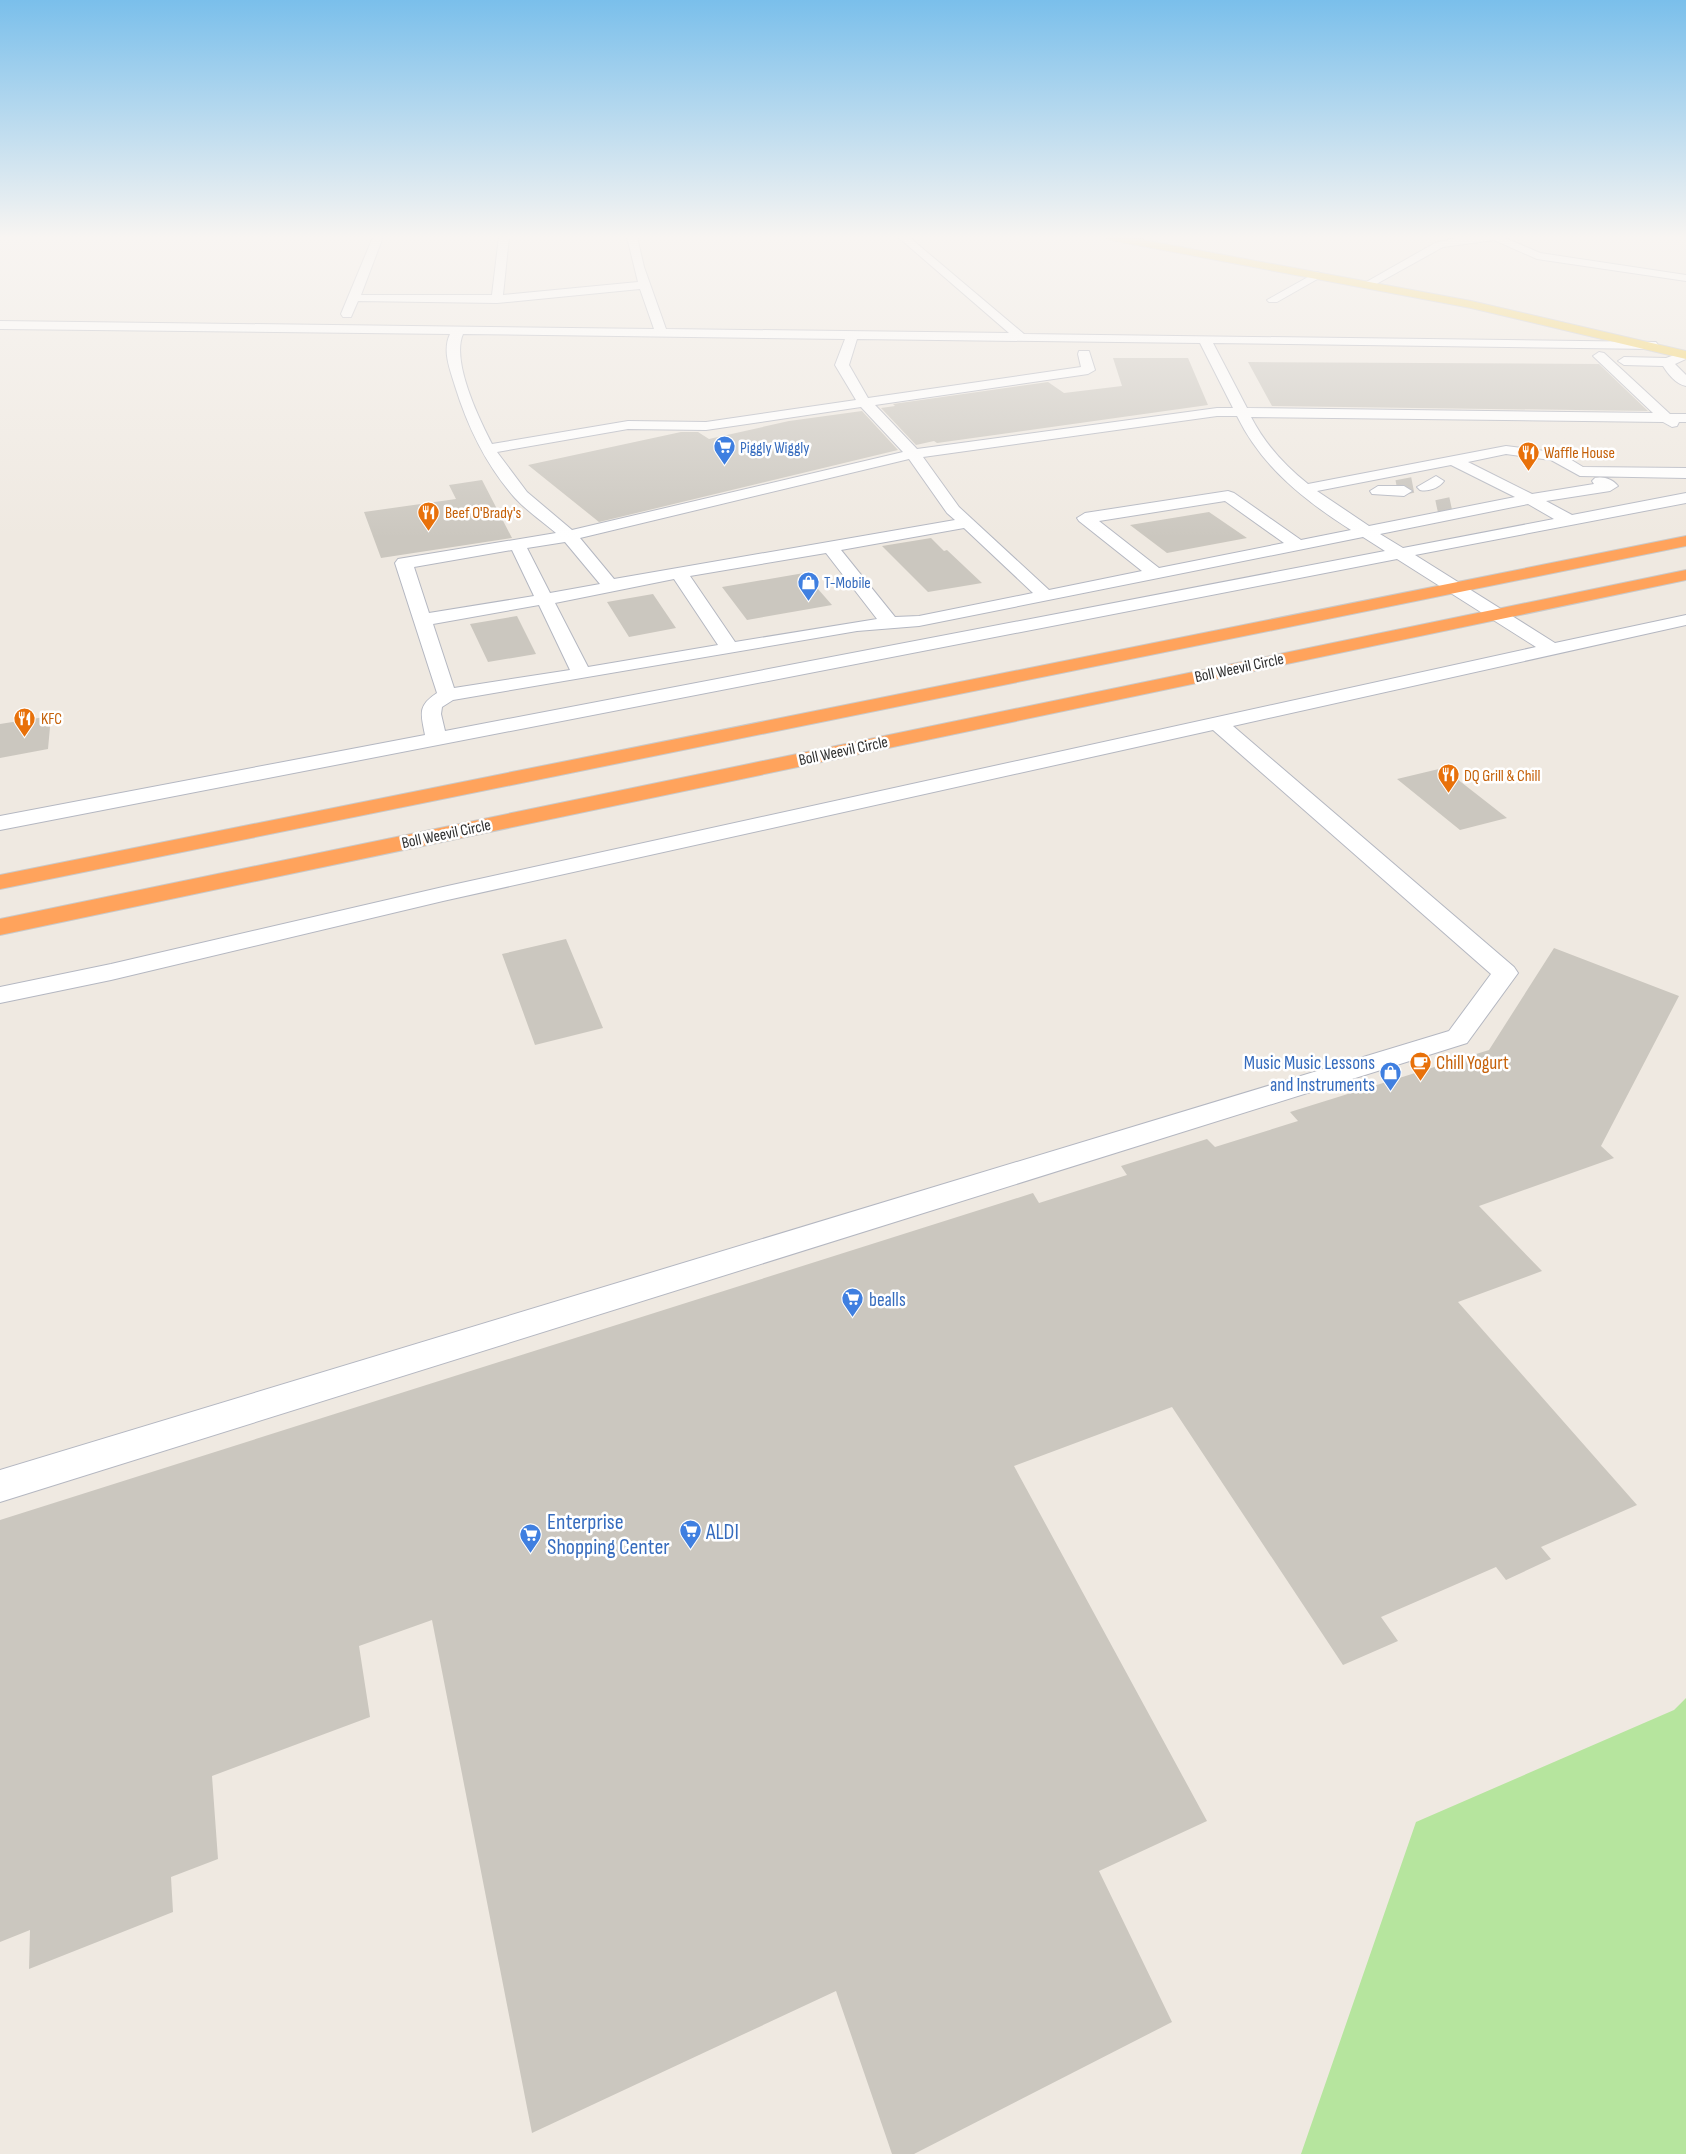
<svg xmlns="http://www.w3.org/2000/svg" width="1686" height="2154" viewBox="0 0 1686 2154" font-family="'Sofia Sans Condensed',sans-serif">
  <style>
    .green { fill: #b6e59e }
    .building { fill: #cbc7bf }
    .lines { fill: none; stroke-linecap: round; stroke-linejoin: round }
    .minor-tunnel { stroke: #c8c4bd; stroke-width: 16; stroke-dasharray: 16 8; stroke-linecap: butt }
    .minor-casing { stroke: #b4b7c1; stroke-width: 2 }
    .major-casing { stroke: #c9c9c9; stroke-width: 2 }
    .highway-casing { stroke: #c9c9c9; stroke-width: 2 }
    .minor { fill: #fff; fill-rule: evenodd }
    .major { fill: #f2d163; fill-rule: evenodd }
    .highway { fill: #ffa35c; fill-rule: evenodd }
    .labels { text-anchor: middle; stroke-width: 5; stroke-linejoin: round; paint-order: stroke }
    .far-shop-label { font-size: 16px; fill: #366cbe; stroke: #fff; text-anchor: start }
    .far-food-label { font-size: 16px; fill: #c56008; stroke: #fff; text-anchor: start }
    .far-street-label { font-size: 16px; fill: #2e2e2e; stroke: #fff }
    .shop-label { font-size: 19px; fill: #366cbe; stroke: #fff; text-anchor: end }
    .food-label { font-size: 19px; fill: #c56008; stroke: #fff; text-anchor: start }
    .near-shop-label { font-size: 22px; fill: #366cbe; stroke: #fff; text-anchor: start }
  </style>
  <rect width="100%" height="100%" fill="#efe9e1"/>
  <path class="green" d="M1686 1698V2154H1301L1416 1822 1674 1710Z"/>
  <path class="building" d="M1113 358H1188L1208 405 937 443 934 441 916 445 881 408 895 406 893 404 1048 382 1064 393 1122 386Z
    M1248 362 1599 364 1648 411 1272 406Z
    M862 411 898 450 599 522 528 465 681 432H698L709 439 789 421Z
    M482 480 512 538 381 558 364 512 456 499 449 485Z
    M1209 512 1247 538 1167 553 1130 525Z
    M931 538 944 551 947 550 982 583 928 592 882 546Z
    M804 573 832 605 747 620 722 587Z
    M653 594 676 628 629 637 607 602Z
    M517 616 536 654 488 662 470 624Z
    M51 716 48 749 0 758V724Z
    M1443 768 1484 800 1507 818 1460 830 1397 779Z
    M566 939 603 1028 535 1045 502 954Z
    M1554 948 1679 996 1601 1146 1614 1158 1479 1206 1542 1271 1458 1302 1637 1505 1541 1547 1551 1559 1506 1580 1496 1567 1381 1617 1398 1641 1343 1665 1172 1407 1014 1466 1207 1821 1099 1871 1172 2022 914 2154H892L836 1991 532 2133 432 1620 359 1646 370 1717 212 1776 218 1859 171 1877 173 1912 29 1969 30 1930 0 1942V1520L1033 1193 1039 1203 1127 1175 1121 1166 1207 1139 1215 1147 1298 1121 1290 1112 1489 1050Z"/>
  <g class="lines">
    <path class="minor-tunnel" d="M1397 488 1418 484
      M1437 508 1451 505"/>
    <defs>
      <path id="minor" d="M373 237H383L361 295H492L499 237H509L503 295 638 282 627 237H637L644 267 666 329 1009 333 898 237H909L1024 334 1656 342 1658 345 1652 349 1213 343 1247 408 1653 413 1593 356 1599 352 1604 353 1670 414H1686V422H1679L1677 426 1672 427 1663 422 1251 417C1265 444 1284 465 1308 484L1506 446 1560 453 1583 467 1686 468V478L1580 476 1551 460 1506 454 1468 462 1532 494 1594 484 1592 481 1595 478C1603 476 1613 479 1618 486L1610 491 1546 501 1572 515 1686 493V503L1415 555 1555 643 1686 615V625L1233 726 1514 967 1518 973 1467 1043 0 1502V1470L1449 1031 1491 974 1213 730 443 901 111 980 0 1003V987L111 964 443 887 1536 647 1397 559 0 830V816L425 735C421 714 417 706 437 693L395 563 398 559 404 558 556 533C543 522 527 511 515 498 486 465 468 428 455 386 450 369 442 351 450 334L0 329V321L654 329 640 289 497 303 358 301 351 317H343L341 314ZM463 334 845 339 835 365 856 400 706 422 628 421 492 444C479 419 451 361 463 334ZM857 339 1200 343 1233 408H1217L917 449 875 405 1088 374 1095 370 1089 351H1079L1078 354 1081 367 868 398 849 365ZM861 407 903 452 572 530 527 492 497 452 628 429 706 430ZM1217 416H1237C1262 467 1304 500 1351 530L1301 540 1234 493 1228 491 1085 513 1077 518 1079 521 1142 571 1049 590 959 507 923 457ZM909 459 947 513 955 520 614 579 580 538ZM1451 465 1515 497 1369 526 1317 491ZM1225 501 1284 543 1159 568 1099 521ZM1528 504 1554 519 1403 548 1380 534ZM964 528 1033 593 919 616 895 617 841 550ZM1363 537 1385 551 445 731 441 714 442 707 453 700 857 631 919 626ZM565 542 600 584 550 593 527 548ZM512 550 534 596 429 613 414 567ZM826 553 877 619 735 642 690 576ZM674 579 718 645 588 667 555 603ZM539 605 570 670 454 688 433 624Z
        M1461 237H1503L1540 253 1686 275V281L1537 259 1494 240 1443 247 1371 287 1367 288 1361 285 1435 243Z
        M1317 272 1323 275 1321 277 1277 302H1269L1267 300Z
        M1686 351V359L1675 364 1686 375V386C1676 384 1668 374 1663 366L1624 365 1618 361 1624 357 1666 358Z
        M1436 476 1444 481C1439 488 1428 492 1420 490L1417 487Z
        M1378 486H1404L1412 491 1404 496 1372 494 1370 491Z"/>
      <path id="major" d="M1105 237H1127L1471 301 1686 351V359L1471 308 1110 240Z"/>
      <path id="highway" d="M1686 536V546L0 889V875Z
        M1686 570V580L0 935V919Z"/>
    </defs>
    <use href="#minor" class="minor-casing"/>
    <use href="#major" class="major-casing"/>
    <use href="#highway" class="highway-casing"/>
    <use href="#minor" class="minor"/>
    <use href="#major" class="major"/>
    <use href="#highway" class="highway"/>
  </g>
  <linearGradient id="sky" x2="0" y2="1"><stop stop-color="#7abfeb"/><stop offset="0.44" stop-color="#f8f5f2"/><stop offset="1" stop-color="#f8f5f2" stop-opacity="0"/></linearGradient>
  <rect width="1686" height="538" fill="url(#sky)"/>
  <defs>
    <symbol id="supermarket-pin" viewBox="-11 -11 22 30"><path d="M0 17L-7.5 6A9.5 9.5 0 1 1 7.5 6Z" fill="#3f7fe0" stroke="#fff"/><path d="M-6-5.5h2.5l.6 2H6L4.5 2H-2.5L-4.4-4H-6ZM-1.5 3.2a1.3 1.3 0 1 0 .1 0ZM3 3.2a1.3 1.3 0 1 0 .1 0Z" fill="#fff"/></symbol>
    <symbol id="restaurant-pin" viewBox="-11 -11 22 30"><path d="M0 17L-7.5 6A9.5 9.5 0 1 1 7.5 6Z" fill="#e8710a" stroke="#fff"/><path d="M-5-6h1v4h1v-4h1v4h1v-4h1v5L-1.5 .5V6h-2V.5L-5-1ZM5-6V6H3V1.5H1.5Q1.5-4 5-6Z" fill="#fff"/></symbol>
    <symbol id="shop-pin" viewBox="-11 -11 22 30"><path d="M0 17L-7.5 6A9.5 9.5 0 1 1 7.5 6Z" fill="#3f7fe0" stroke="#fff"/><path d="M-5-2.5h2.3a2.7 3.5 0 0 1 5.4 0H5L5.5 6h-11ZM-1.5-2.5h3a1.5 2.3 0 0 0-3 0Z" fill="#fff"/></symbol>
    <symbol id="cafe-pin" viewBox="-11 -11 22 30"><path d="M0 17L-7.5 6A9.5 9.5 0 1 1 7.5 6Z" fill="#e8710a" stroke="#fff"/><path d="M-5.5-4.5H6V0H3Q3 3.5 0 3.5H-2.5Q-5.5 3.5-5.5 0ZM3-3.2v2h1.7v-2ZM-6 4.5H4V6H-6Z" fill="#fff"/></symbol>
  </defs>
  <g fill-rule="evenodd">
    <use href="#supermarket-pin" x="712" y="434" width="25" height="34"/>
    <use href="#restaurant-pin" x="1516" y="440" width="25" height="34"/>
    <use href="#restaurant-pin" x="416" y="500" width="25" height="34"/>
    <use href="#shop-pin" x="796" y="570" width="25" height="34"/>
    <use href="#restaurant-pin" x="12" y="706" width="25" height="34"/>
    <use href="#restaurant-pin" x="1436" y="762" width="25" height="34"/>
    <use href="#cafe-pin" x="1408" y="1050" width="25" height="34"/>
    <use href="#shop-pin" x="1378" y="1060" width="25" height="34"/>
    <use href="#supermarket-pin" x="840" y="1286" width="25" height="34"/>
    <use href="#supermarket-pin" x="678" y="1518" width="25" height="34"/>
    <use href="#supermarket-pin" x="518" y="1522" width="25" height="34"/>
  </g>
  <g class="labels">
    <g class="far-shop-label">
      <text x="740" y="453">Piggly Wiggly</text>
      <text x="824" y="588">T-Mobile</text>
    </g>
    <g class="far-food-label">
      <text x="1544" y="458">Waffle House</text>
      <text x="445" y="518">Beef O'Brady's</text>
      <text x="41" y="724">KFC</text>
      <text x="1464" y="781">DQ Grill &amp; Chill</text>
    </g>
    <g class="far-street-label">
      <text transform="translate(1239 667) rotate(-12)" y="6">Boll Weevil Circle</text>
      <text transform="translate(843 750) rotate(-12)" y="6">Boll Weevil Circle</text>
      <text transform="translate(446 833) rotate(-12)" y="6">Boll Weevil Circle</text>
    </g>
    <g class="shop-label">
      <text x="1375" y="1069">Music Music Lessons<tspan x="1375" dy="22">and Instruments</tspan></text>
      <text x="869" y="1306" text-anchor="start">bealls</text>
    </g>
    <g class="food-label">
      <text x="1436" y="1069">Chill Yogurt</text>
    </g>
    <g class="near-shop-label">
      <text x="547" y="1529">Enterprise<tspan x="547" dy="25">Shopping Center</tspan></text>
      <text x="706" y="1539">ALDI</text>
    </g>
  </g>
</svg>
